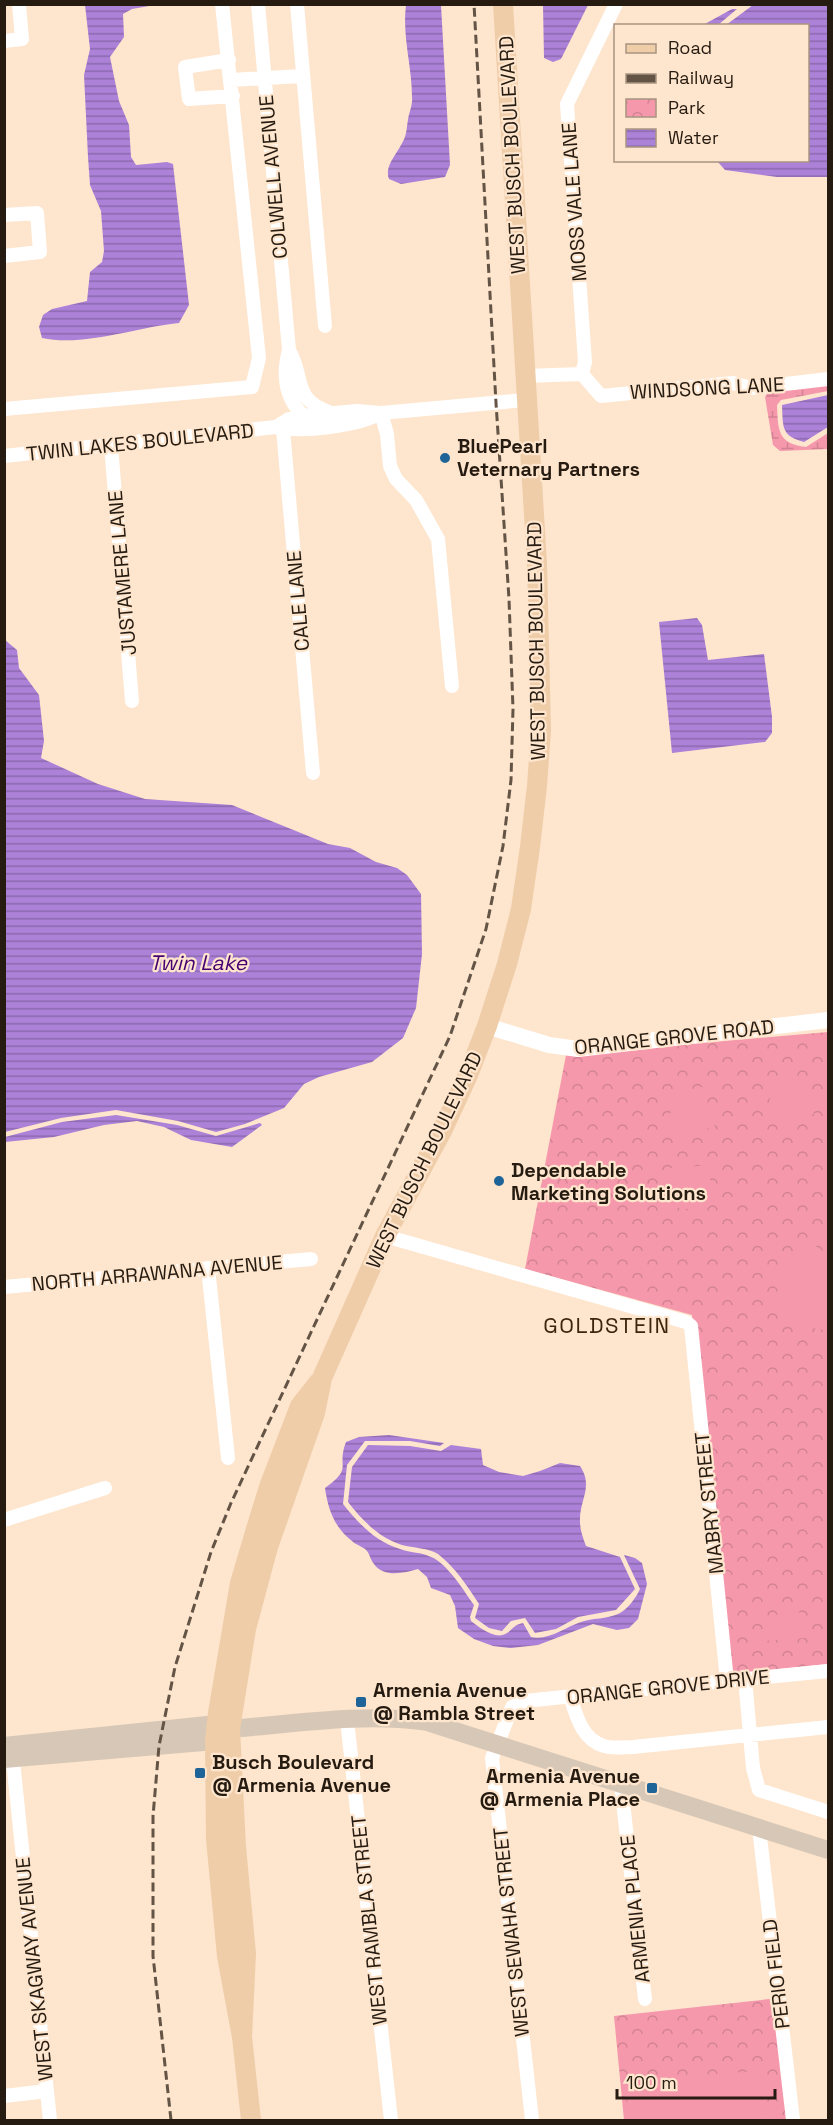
<svg xmlns="http://www.w3.org/2000/svg" width="833" height="2125" viewBox="0 0 833 2125" font-family="'Space Grotesk',sans-serif">
  <style>
    .wetland { fill: url(#wetland-marsh) }
    .park { fill: url(#park-crowns) }
    .pitch { fill: #f598ac }
    .water { fill: url(#water-rules) }
    .lines { fill: none; stroke-linecap: round; stroke-linejoin: round }
    .minor { stroke: #fff; stroke-width: 14 }
    .tertiary { stroke: #fff; stroke-width: 16 }
    .secondary { stroke: #d7c7b6; stroke-width: 18 }
    .primary { stroke: #efcda9; stroke-width: 20 }
    .rail { stroke: #635446; stroke-width: 3; stroke-dasharray: 9 4.5; stroke-linecap: butt }
    .poi-dot { fill: #1f6498; stroke: #fee5cd; stroke-width: 2 }
    .labels { text-anchor: middle; stroke-width: 4.5; stroke-linejoin: round; paint-order: stroke }
    .street-label { font-size: 20px; fill: #261b10; stroke: #fee5cd }
    .poi-label { font-size: 20px; font-weight: bold; fill: #261b10; stroke: #fee5cd; text-anchor: start }
    .water-label { font-size: 21px; font-style: italic; fill: #470170; stroke: #fee5cd }
    .quarter-label { font-size: 22px; letter-spacing: 1.5px; fill: #3d250b; stroke: #fee5cd }
  </style>
  <defs>
    <pattern id="wetland-marsh" width="20" height="14" patternUnits="userSpaceOnUse" patternTransform="scale(1.5)"><rect width="20" height="14" fill="#f598ac"/><path d="M1 5h8M5 5V1M11 12h8M15 12V8" fill="none" stroke="#d28293"/></pattern>
    <pattern id="park-crowns" width="20" height="18" patternUnits="userSpaceOnUse" patternTransform="scale(1.5)"><rect width="20" height="18" fill="#f598ac"/><path d="M2 6a3 3 0 1 1 6 0M12 15a3 3 0 1 1 6 0" fill="none" stroke="#d28293"/></pattern>
    <pattern id="water-rules" width="6" height="5" patternUnits="userSpaceOnUse" patternTransform="scale(1.5)"><rect width="6" height="5" fill="#ac81d8"/><path d="M0 2.5h6" fill="none" stroke="#8c69ae"/></pattern>
  </defs>
  <rect width="100%" height="100%" fill="#fee5cd"/>
  <path class="wetland" d="M828 385V391L781 400 777 405C778 429 777 444 806 447L828 433V449L780 451 773 445 765 397 768 392Z"/>
  <path class="park" d="M828 1032V1664L731 1674 692 1315 525 1269 566 1055Z
    M779 1998 793 2120H624L614 2016Z"/>
  <path class="pitch" d="M800 1076 814 1114 776 1124C761 1097 773 1084 800 1076Z
    M702 1087 715 1127 677 1135C663 1109 672 1091 702 1087Z
    M712 1165 707 1206 686 1209 674 1207C667 1196 664 1179 671 1168Z
    M807 1240 828 1255V1321L821 1330C767 1320 764 1267 807 1240Z
    M803 1612 805 1638 764 1641 762 1616Z
    M759 2071 764 2077 766 2120H629L626 2080Z"/>
  <path class="water" d="M85 5H155L132 9 123 14 124 37 110 57 119 101 129 125 131 157 136 165 167 162 173 164 189 305 179 323C137 327 84 347 42 338L39 327 43 315 52 309 87 301 90 272 102 262 104 251 101 211 90 185 88 157 84 75 90 49Z
    M406 5H441L450 165 445 177 401 184 389 179C383 164 403 149 406 133 407 129 407 124 408 120 409 112 413 105 412 97 412 66 402 36 406 5Z
    M543 5H588L561 59 553 62 544 58Z
    M753 5H828V177H777L725 170 717 161 808 160V26L726 25Z
    M732 9H737L718 25H703Z
    M828 395V427L804 442C781 436 783 427 782 405Z
    M697 618 702 625 708 660 764 654 772 717V733L765 742 672 753 659 622Z
    M5 640 17 650 19 668 39 695 44 741 41 758 98 784 145 799 232 805 328 844 350 848 376 862 397 868 407 875 421 894 422 954 416 1008 403 1038 372 1062 319 1077 304 1084 284 1108 245 1124 216 1132 178 1121 116 1110 61 1118 5 1132Z
    M116 1115 177 1125 216 1136 260 1123 262 1125 232 1147 191 1140 164 1127 137 1121 104 1125 54 1137 5 1142V1137L62 1122Z
    M389 1435 444 1443 440 1446 410 1441H365L347 1465 343 1504C358 1523 376 1542 400 1549 410 1553 422 1552 431 1557 447 1563 464 1591 474 1605L470 1617 471 1621C479 1627 496 1641 507 1633 514 1628 514 1625 523 1623L531 1637C549 1641 565 1627 581 1622 592 1618 607 1619 618 1614 627 1610 636 1598 640 1589L624 1555 635 1558 642 1563 647 1584 638 1619 629 1628 617 1630 593 1624 538 1645 511 1648 493 1646 474 1639 458 1628 455 1606 450 1595 431 1588 427 1577 418 1569C404 1573 384 1578 374 1564 371 1561 370 1555 367 1551 364 1547 356 1545 352 1541 334 1527 328 1509 325 1488 354 1467 336 1468 346 1442L359 1437Z
    M368 1445 410 1446 441 1451 451 1445 481 1449 483 1465 499 1472 523 1476 540 1471 560 1463 580 1466C594 1487 579 1500 580 1522 580 1530 583 1538 586 1546L620 1557 635 1589 616 1610 578 1617 556 1629 535 1633 525 1618 511 1621 502 1631 489 1628 475 1618 479 1604C467 1586 456 1568 438 1554 429 1548 413 1548 402 1545 379 1538 362 1520 348 1502L352 1467Z"/>
  <g class="lines">
    <path class="minor" d="M258 4 289 350C280 384 289 407 316 427
      M297 4 325 326
      M4 41 22 39 19 4
      M229 60 185 67 189 99 233 96
      M231 80 301 76
      M4 215 37 213 40 252 4 256
      M289 350C305 377 291 398 329 412
      M582 374 585 362 567 104 616 4
      M582 374 601 396 733 383 751 388 828 379
      M524 376 582 374
      M4 409 252 387 259 358 222 4
      M381 413 387 434 390 466 396 479 416 500 438 539 452 686
      M276 427 289 419 302 416 357 411 381 413 525 400
      M283 429 313 773
      M111 446 132 701
      M4 456 276 427C302 433 358 426 381 413
      M385 1236 686 1322 691 1326 727 1681
      M208 1268 228 1458
      M4 1287 311 1259
      M4 1520 105 1488
      M745 1679 753 1768 759 1790 828 1812
      M570 1696C576 1715 582 1740 604 1746 612 1749 624 1747 633 1747L828 1727
      M347 1720 391 2120
      M12 1751 50 2120
      M621 1784 645 1999
      M759 1828 793 2120
      M4 2096 47 2091
      M532 2120 492 1758 512 1707 524 1701 828 1671"/>
    <path class="tertiary" d="M487 1026 549 1045 578 1049 828 1020"/>
    <path class="secondary" d="M4 1746 217 1724 230 1729C291 1724 368 1712 427 1722L828 1850
      M4 1759 215 1741 226 1732"/>
    <path class="primary" d="M242 2037 246 1954 236 1847 230 1729 246 1629 268 1547 315 1413 322 1378 385 1236 442 1131 468 1075 487 1026 507 964 521 909 530 847 537 786 541 730 537 564 503 4
      M251 2120 242 2037 227 1956 216 1839 215 1741 218 1713 240 1583 259 1519 270 1484 300 1406 319 1382"/>
    <path class="rail" d="M171 2120 153 1956V1816L159 1746 175 1667 211 1552 231 1503 450 1036 486 929 503 846 511 780 513 709 509 599 496 403 474 4"/>
  </g>
  <g class="poi-dot">
    <circle cx="445" cy="458" r="6"/>
    <circle cx="499" cy="1181" r="6"/>
    <rect x="355" y="1696" width="12" height="12" rx="3"/>
    <rect x="194" y="1767" width="12" height="12" rx="3"/>
    <rect x="646" y="1782" width="12" height="12" rx="3"/>
  </g>
  <g class="labels">
    <g class="street-label">
      <text transform="translate(512 155) rotate(-93)" y="7">WEST BUSCH BOULEVARD</text>
      <text transform="translate(273 177) rotate(-95)" y="7">COLWELL AVENUE</text>
      <text transform="translate(574 202) rotate(-94)" y="7">MOSS VALE LANE</text>
      <text transform="translate(707 388) rotate(-3)" y="7">WINDSONG LANE</text>
      <text transform="translate(140 442) rotate(-6)" y="7">TWIN LAKES BOULEVARD</text>
      <text transform="translate(122 573) rotate(-95)" y="7">JUSTAMERE LANE</text>
      <text transform="translate(298 601) rotate(-95)" y="7">CALE LANE</text>
      <text transform="translate(536 641) rotate(-91)" y="7">WEST BUSCH BOULEVARD</text>
      <text transform="translate(674 1037) rotate(-6)" y="7">ORANGE GROVE ROAD</text>
      <text transform="translate(424 1160) rotate(-64)" y="7">WEST BUSCH BOULEVARD</text>
      <text transform="translate(157 1273) rotate(-5)" y="7">NORTH ARRAWANA AVENUE</text>
      <text transform="translate(709 1503) rotate(-96)" y="7">MABRY STREET</text>
      <text transform="translate(668 1687) rotate(-6)" y="7">ORANGE GROVE DRIVE</text>
      <text transform="translate(635 1909) rotate(-96)" y="7">ARMENIA PLACE</text>
      <text transform="translate(369 1920) rotate(-96)" y="7">WEST RAMBLA STREET</text>
      <text transform="translate(511 1932) rotate(-96)" y="7">WEST SEWAHA STREET</text>
      <text transform="translate(34 1969) rotate(-96)" y="7">WEST SKAGWAY AVENUE</text>
      <text transform="translate(776 1974) rotate(-97)" y="7">PERIO FIELD</text>
    </g>
    <g class="poi-label">
      <text x="457" y="453">BluePearl<tspan x="457" dy="23">Veternary Partners</tspan></text>
      <text x="511" y="1177">Dependable<tspan x="511" dy="23">Marketing Solutions</tspan></text>
      <text x="373" y="1697">Armenia Avenue<tspan x="373" dy="23">@ Rambla Street</tspan></text>
      <text x="212" y="1769">Busch Boulevard<tspan x="212" dy="23">@ Armenia Avenue</tspan></text>
      <text x="640" y="1783" text-anchor="end">Armenia Avenue<tspan x="640" dy="23">@ Armenia Place</tspan></text>
    </g>
    <g class="water-label">
      <text x="198" y="970">Twin Lake</text>
    </g>
    <g class="quarter-label">
      <text x="607" y="1333">GOLDSTEIN</text>
    </g>
  </g>
  <rect width="833" height="2125" fill="none" stroke="#261b10" stroke-width="12"/>
  <rect x="614" y="24" width="195" height="138" fill="#fee5cd" stroke="#a89481" stroke-width="1.5"/>
  <rect x="626" y="44" width="30" height="9" fill="#efcda9" stroke="#a89481" stroke-width="1.5"/>
  <text x="668" y="54" font-size="18" fill="#261b10">Road</text>
  <rect x="626" y="74" width="30" height="9" fill="#635446" stroke="#a89481" stroke-width="1.5"/>
  <text x="668" y="84" font-size="18" fill="#261b10">Railway</text>
  <rect x="626" y="99" width="30" height="18" fill="url(#park-crowns)" stroke="#a89481" stroke-width="1.5"/>
  <text x="668" y="114" font-size="18" fill="#261b10">Park</text>
  <rect x="626" y="129" width="30" height="18" fill="url(#water-rules)" stroke="#a89481" stroke-width="1.5"/>
  <text x="668" y="144" font-size="18" fill="#261b10">Water</text>
  <path d="M617 2089v9h158v-9" fill="none" stroke="#261b10" stroke-width="3"/>
  <text x="626" y="2089" font-size="18" fill="#261b10" stroke="#fee5cd" stroke-width="4.5" paint-order="stroke">100 m</text>
</svg>
